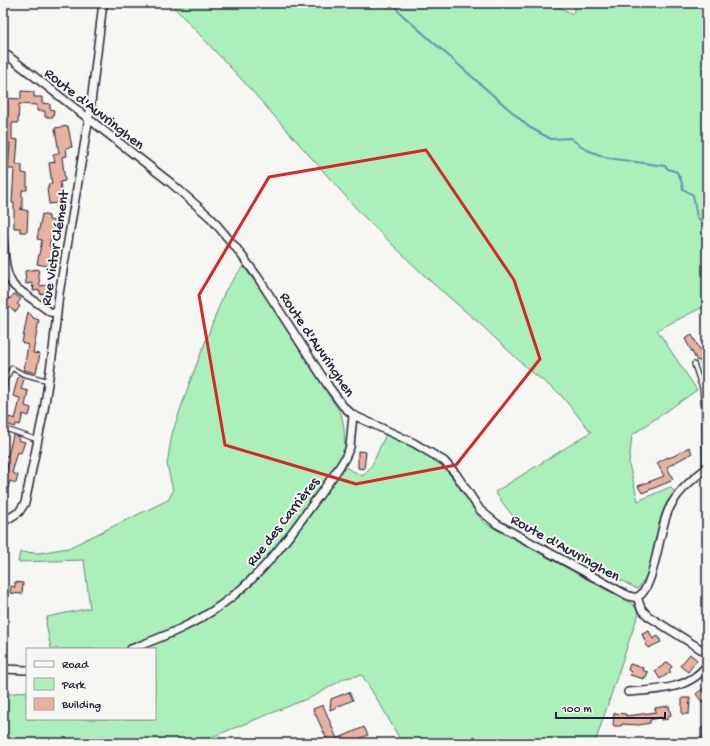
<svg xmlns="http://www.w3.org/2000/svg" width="710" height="746" viewBox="0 0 710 746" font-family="'Gochi Hand',sans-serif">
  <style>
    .green { fill: #abefba; stroke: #66887a }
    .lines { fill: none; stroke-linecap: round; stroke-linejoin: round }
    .stream { stroke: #6b8faf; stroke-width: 2 }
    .river { stroke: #9bd7fc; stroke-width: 13 }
    .building { fill: #e9b19f; stroke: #22223b }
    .service-casing { stroke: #22223b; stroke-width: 6 }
    .minor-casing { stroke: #22223b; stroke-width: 10 }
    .service { stroke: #f6f6f2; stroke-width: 3.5 }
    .minor { stroke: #f6f6f2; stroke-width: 7 }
    .marked { fill: none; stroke: #d62828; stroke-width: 3; stroke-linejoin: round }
    .labels { text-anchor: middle; stroke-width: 4; stroke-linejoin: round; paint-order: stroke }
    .street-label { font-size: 15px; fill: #22223b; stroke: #f6f6f2 }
  </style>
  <rect width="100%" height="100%" fill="#f6f6f2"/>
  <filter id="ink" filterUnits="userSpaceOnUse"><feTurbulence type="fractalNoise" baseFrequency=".025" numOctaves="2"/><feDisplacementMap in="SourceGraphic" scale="8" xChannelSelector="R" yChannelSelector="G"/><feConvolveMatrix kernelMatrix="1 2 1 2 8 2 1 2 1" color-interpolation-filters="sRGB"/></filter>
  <g filter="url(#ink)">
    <path class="green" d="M170 3H551L573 14 576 3H707V305L657 330 697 390 632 435 629 464 638 501 670 487 675 492C672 496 668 500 666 504 652 531 659 566 637 589L526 529 517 522 495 492 591 432 560 394 528 369 478 322 429 280 364 217 244 82Z
      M243 266 262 291 341 414C346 431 345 449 343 466L363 476 372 465 386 434 427 455 444 466 483 522 634 605 639 614 635 623 595 743H402L383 709 362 675 345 678 314 696 197 743H3V704L9 694 27 691V719H155V649H51L46 623 47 617 90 608 84 560 18 562 20 552 39 553 68 548 168 500 173 491 167 464 172 434 189 384 225 291Z"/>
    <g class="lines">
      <path class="stream" d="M394 3 399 12 529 127 551 139 570 138 587 150 608 158 665 166 668 169 677 172 681 180 683 189 693 195 697 217 706 226 707 232
        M707 235 706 238 707 244"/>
      <path class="river" d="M100 743 102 741 112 743"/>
    </g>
    <path class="building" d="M21 91 34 92V97H42V103L50 104V109L54 110 53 117H45V111H37V105L19 104 18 123H12V139L18 140 16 165H22V173L27 174V190H22V209H20L28 211 27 232H20V228H14V203H12L14 169H8L10 143H4V135H3V127H5V98L21 99Z
      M68 126 72 147 66 148 67 156 62 157 65 181 60 182 63 202 49 204 47 188H49L48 185 52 184 49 163 55 162 53 154 59 153 55 128Z
      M42 214 49 216V220L54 221 49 246 55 247 51 267 37 264 42 240 37 239Z
      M38 269 40 286 47 285 48 293 40 294V290L33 291 34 286 33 288 32 283 26 284 25 271Z
      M14 294 21 299 17 304 20 306 16 312 3 303 7 296 10 299Z
      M28 312 33 317V318L39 320 33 353 40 354 36 373 24 370 28 345 22 343Z
      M692 335 707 363V375L699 360 697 361 685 339Z
      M18 377 24 379 21 389 28 391 25 406 31 408 29 416 23 414 20 425 16 424 15 427 6 424 9 417 15 419 18 408 20 398 13 396Z
      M13 435 19 437 18 440 25 442 21 453 17 452 13 466H14L12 473 18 475 16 483 10 481 4 501 3 500V484L8 465 3 463V455L8 456Z
      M689 447 692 453 667 467 673 479 670 480 671 481 642 493 638 486 664 476 657 463 668 457V458L674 456Z
      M358 451 366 452 364 469 358 468Z
      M15 582 23 583 22 594 10 593 11 586 15 587Z
      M649 631 653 639 658 636 661 642 648 648 642 634Z
      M690 654 697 660 688 672 680 666Z
      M668 662 672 667 669 670 671 672 660 679 655 671Z
      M630 664 643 668 642 670 648 672 646 677H644V679L630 675 631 672 628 670Z
      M707 685V698L702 702 696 694Z
      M349 692 353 700 330 710 331 699Z
      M682 698H690L689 714H682Z
      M323 705 337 739 364 727 368 735 349 743H327L328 742 326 737 313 709Z
      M669 706 671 715 668 716V719L662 720 661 717 650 720V723L639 725 622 724 621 726H613L614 713 626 714V716L642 714 656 712 655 708Z
      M701 728H707V743H701Z"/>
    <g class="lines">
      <defs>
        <path id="service" d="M694 364 702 388 704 410 705 469
          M3 404 5 380 12 368 23 374 49 381
          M3 428 38 440"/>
        <path id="minor" d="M3 52 171 183 211 218 237 249 257 276 329 387 343 406 353 415 414 443 444 461 456 474 480 510 497 524 625 594C629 596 635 599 639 596 655 586 659 528 669 509 677 492 692 479 707 468
          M3 239C5 253 4 275 15 287L50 312 56 313
          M3 522 19 512 25 503 44 410 53 350 59 294 90 111 103 3
          M637 597 641 608 648 616 707 653
          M131 649C162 637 194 625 221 605 258 579 284 544 310 508 322 491 335 475 345 458L350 447 353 415
          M3 669 27 670
          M628 692C656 690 689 690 707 665"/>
      </defs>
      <use href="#service" class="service-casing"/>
      <use href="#minor" class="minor-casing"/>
      <use href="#service" class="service"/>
      <use href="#minor" class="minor"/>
    </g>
  </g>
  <path class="marked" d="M426 150 514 280 540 359 456 465 356 484 225 445 199 295 269 177Z"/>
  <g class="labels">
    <g class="street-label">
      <text transform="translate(95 108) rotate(38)" y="5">Route d'Auvringhen</text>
      <text transform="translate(54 248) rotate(-81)" y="5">Rue Victor Clément</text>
      <text transform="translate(318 344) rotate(56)" y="5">Route d'Auvringhen</text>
      <text transform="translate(282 521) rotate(-52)" y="5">Rue des Carrières</text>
      <text transform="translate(566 547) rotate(29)" y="5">Route d'Auvringhen</text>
    </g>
  </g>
  <rect width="710" height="746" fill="none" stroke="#f6f6f2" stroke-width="16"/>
  <rect x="8" y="8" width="694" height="730" fill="none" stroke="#22223b" stroke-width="1.5" filter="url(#ink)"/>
  <rect x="26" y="648" width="130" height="72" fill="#f6f6f2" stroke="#a1a1a9"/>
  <rect x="34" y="661" width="20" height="6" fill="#f6f6f2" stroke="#a1a1a9"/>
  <text x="62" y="668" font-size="12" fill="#22223b">Road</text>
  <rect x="34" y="678" width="20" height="12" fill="#abefba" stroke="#a1a1a9"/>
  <text x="62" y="688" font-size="12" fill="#22223b">Park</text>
  <rect x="34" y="698" width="20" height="12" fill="#e9b19f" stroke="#a1a1a9"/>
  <text x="62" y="708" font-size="12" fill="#22223b">Building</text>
  <path d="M556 712v6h109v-6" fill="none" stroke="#22223b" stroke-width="2"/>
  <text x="562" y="712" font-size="12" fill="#22223b" stroke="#f6f6f2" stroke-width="3" paint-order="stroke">100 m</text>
</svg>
